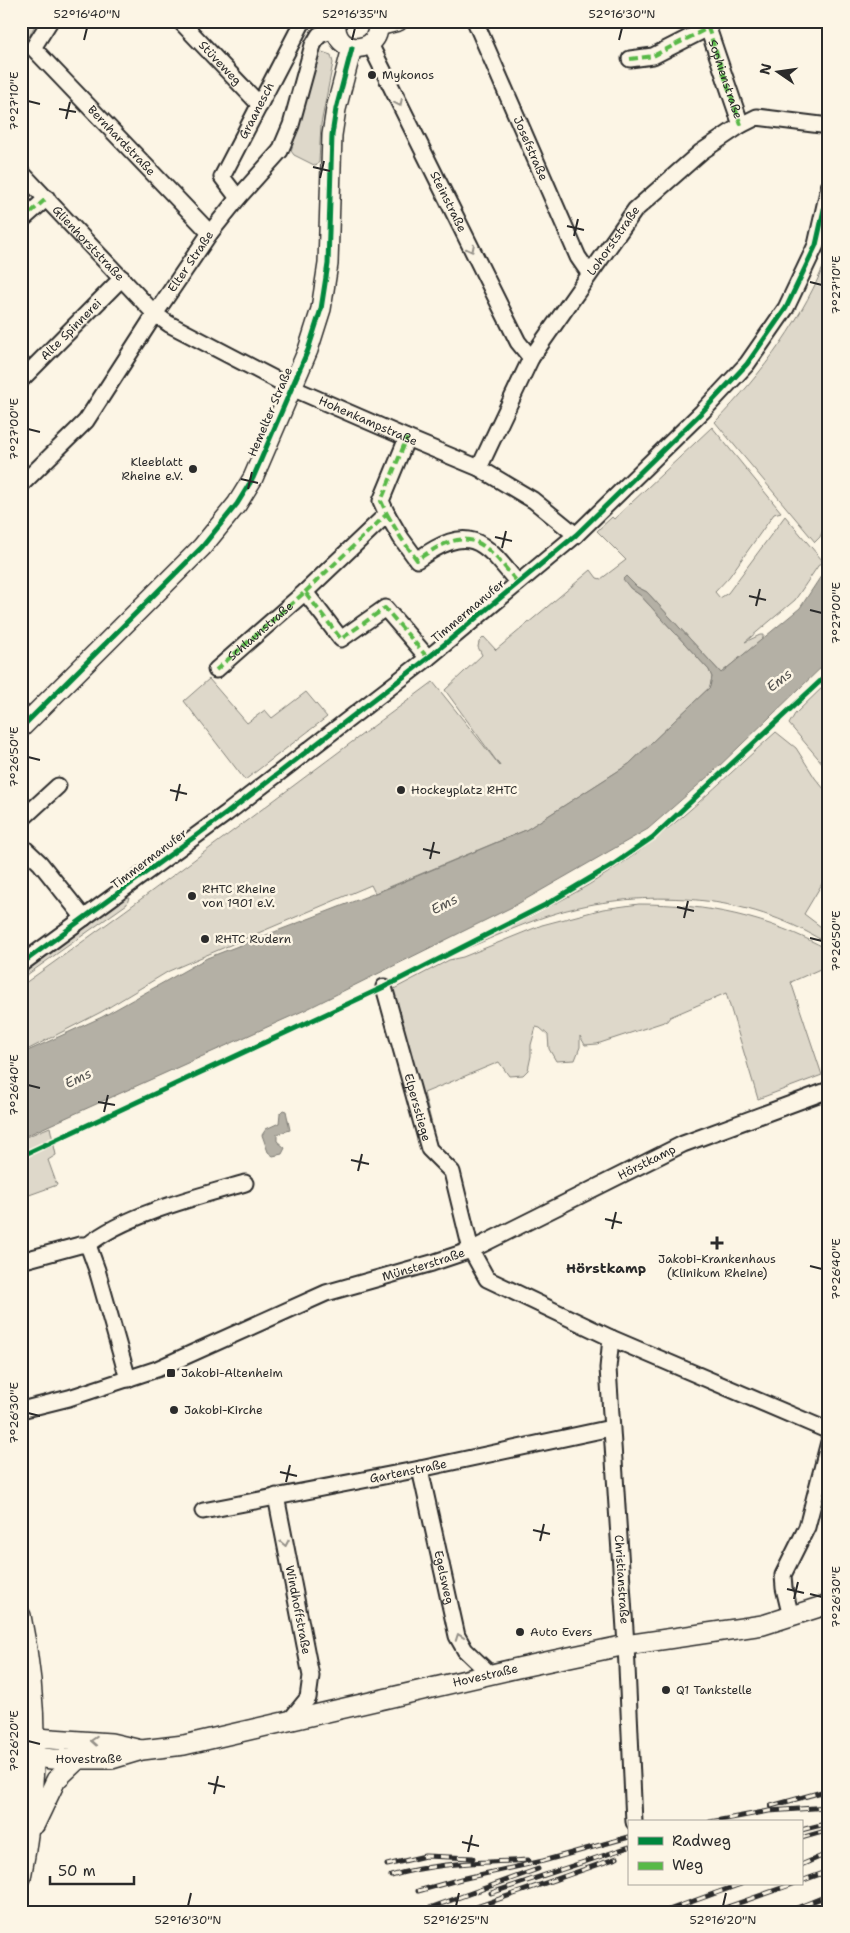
<svg xmlns="http://www.w3.org/2000/svg" width="850" height="1933" viewBox="0 0 850 1933" font-family="'Shantell Sans',sans-serif">
  <style>
    .green { fill: #ded8ca; stroke: #84827a }
    .water { fill: #b4b0a5; stroke: #7d7b74 }
    .lines { fill: none; stroke-linecap: round; stroke-linejoin: round }
    .minor-casing { stroke: #2b2b2b; stroke-width: 19 }
    .major-casing { stroke: #2b2b2b; stroke-width: 22 }
    .minor { stroke: #fcf5e5; stroke-width: 15 }
    .major { stroke: #fcf5e5; stroke-width: 19 }
    .rail-casing { stroke: #2b2b2b; stroke-width: 5 }
    .rail { stroke: #fcf5e5; stroke-width: 3; stroke-dasharray: 9; stroke-linecap: butt }
    .quiet { stroke: #58b947; stroke-width: 4; stroke-dasharray: 8 4; stroke-linecap: butt }
    .cycleway-casing { stroke: #fcf5e5; stroke-width: 8 }
    .cycleway { stroke: #00873e; stroke-width: 5 }
    .oneway { stroke: #949088 }
    .ticks { fill: none; stroke: #2b2b2b; stroke-width: 2 }
    .poi-dot { fill: #2b2b2b; stroke: #fcf5e5; stroke-width: 2 }
    .labels { text-anchor: middle; stroke-width: 5; stroke-linejoin: round; paint-order: stroke }
    .street-label { font-size: 12px; fill: #2b2b2b; stroke: #fcf5e5 }
    .poi-label { font-size: 12px; fill: #2b2b2b; stroke: #fcf5e5; text-anchor: start }
    .water-label { font-size: 14px; font-style: italic; fill: #545350; stroke: #fcf5e5 }
    .neighbourhood-label { font-size: 14px; font-weight: bold; fill: #2b2b2b; stroke: #fcf5e5 }
    .neatline { fill: none; stroke: #2b2b2b; stroke-width: 2 }
    .ticks-label { font-size: 12px; text-anchor: middle; fill: #2b2b2b }
  </style>
  <rect width="100%" height="100%" fill="#fcf5e5"/>
  <filter id="ink" filterUnits="userSpaceOnUse"><feTurbulence type="fractalNoise" baseFrequency=".02" numOctaves="2"/><feDisplacementMap in="SourceGraphic" scale="10" xChannelSelector="R" yChannelSelector="G"/><feConvolveMatrix kernelMatrix="1 2 1 2 8 2 1 2 1" color-interpolation-filters="sRGB"/></filter>
  <g filter="url(#ink)">
    <path class="green" d="M21 21H37L21 53Z
      M322 52 331 55 333 63 321 124 319 162 316 166 294 155 291 151 319 55Z
      M829 253V517L820 537 815 542 715 422C763 373 804 317 829 253Z
      M712 427 781 512 774 514 729 577 715 592 720 598 728 593 785 516 822 560 795 600 745 642 760 635H763V639L721 673 647 592 637 587 626 576 630 588 640 595 709 670 712 677 710 687 629 764 526 830 375 893 371 885 169 971 101 1012 21 1053V986C160 887 296 783 433 682L500 766 445 690 482 655 478 647 479 642 484 637 496 650 591 570 597 578 601 579 626 560 597 531 612 517 614 519Z
      M209 679 247 723 265 710 272 718 306 692 327 717 245 780 184 701Z
      M829 681V755L827 759 829 771 789 724 795 714Z
      M776 732 796 748 815 778 829 795V872L804 914 829 933V945C757 897 661 889 579 907 538 916 499 935 461 951 509 926 560 904 606 874 668 835 721 781 776 732Z
      M127 895 129 897 127 904 24 977 21 974Z
      M639 904C708 904 768 917 829 950V965L791 982 822 1075 758 1099 726 993 670 1017 667 1021 597 1044 585 1045 580 1036V1047L575 1060 556 1061 549 1049 548 1035 540 1028 536 1027 531 1045V1056L528 1070 523 1075 509 1076 499 1062 424 1093 433 1128 428 1132 392 990 449 960 463 957 542 925 603 909Z
      M50 1127 56 1155 48 1160 57 1185 21 1198V1139Z"/>
    <path class="water" d="M829 564V660L712 773 648 829 514 906 305 1010 21 1138V1054L102 1017 207 958 396 885 526 830 629 764 710 687 712 677 709 670 640 595 630 588 623 579 626 576 637 587 647 592 721 673 800 608Z
      M283 1110 286 1111 290 1130 277 1134V1141L285 1148 282 1154 273 1156 268 1152 262 1135 266 1129 279 1123 280 1113Z"/>
    <g class="lines">
      <defs>
        <g id="minor">
          <path id="s1" d="M50 21 33 48 210 233"/>
          <path id="s2" d="M180 21 260 105"/>
          <path id="s3" d="M475 21 578 257 589 273"/>
          <path id="s4" d="M370 44 518 342 531 358"/>
          <path d="M630 59 653 56 708 28 741 125"/>
          <path id="s5" d="M21 172 155 314 169 324 292 388 407 438 479 468 533 500 576 535"/>
          <path id="s6" d="M238 198 222 177 303 21"/>
          <path d="M21 221 47 198"/>
          <path id="s7" d="M21 380 122 278"/>
          <path id="s8" d="M479 468 531 358 635 210 701 152 741 125 757 117 829 126"/>
          <path id="s9" d="M21 485 86 421 155 314 210 233 238 198 280 151 291 125 313 45 319 35 335 30"/>
          <path d="M387 514 401 538 417 560C470 523 482 539 518 583"/>
          <path d="M305 592 387 514 381 501 407 438"/>
          <path d="M216 670 305 592 341 639 385 608 428 658"/>
          <path d="M21 820 58 786"/>
          <path d="M21 845 40 863 84 918"/>
          <path d="M21 964 227 813 428 658 576 535 702 412 747 364 786 308 816 245 829 187"/>
          <path id="s10" d="M384 987 429 1149 452 1172 471 1250 487 1279 611 1338 829 1431"/>
          <path d="M21 1261 80 1245H88"/>
          <path id="s11" d="M611 1338 608 1368 626 1645 634 1822"/>
          <path d="M128 1379 97 1270 88 1245C124 1215 199 1196 245 1183"/>
          <path id="s12" d="M21 1410 69 1398 157 1369 326 1293 432 1263 471 1250 683 1144 829 1090"/>
          <path id="s13" d="M420 1469 457 1636 465 1650 490 1674"/>
          <path id="s14" d="M276 1496 311 1676 308 1698 291 1719"/>
          <path id="s15" d="M203 1511 420 1469 611 1428"/>
          <path d="M791 1617 784 1588 783 1575 807 1527 829 1442"/>
        </g>
        <g id="major">
          <path d="M336 21C332 59 385 54 377 21"/>
          <path d="M378 26 398 21"/>
          <path d="M21 728 202 547 237 504 253 478 308 350 321 309 328 264 332 135 336 109 352 48"/>
          <path d="M21 1616C39 1702 38 1791 21 1878"/>
          <path d="M21 1737 111 1743 141 1750"/>
          <path id="s16" d="M21 1755 52 1759H112L142 1750 184 1745 522 1667 626 1645 763 1625 829 1604"/>
          <path d="M35 1824 56 1780 77 1760"/>
        </g>
      </defs>
      <use href="#minor" class="minor-casing"/>
      <use href="#major" class="major-casing"/>
      <use href="#minor" class="minor"/>
      <use href="#major" class="major"/>
      <defs>
        <path id="rail" d="M771 1806 829 1790
          M710 1822 769 1811 829 1807
          M801 1830 829 1823
          M801 1838 829 1830
          M387 1865 425 1856 473 1858
          M801 1865 829 1853
          M391 1876C435 1862 482 1863 528 1860
          M801 1881 829 1871
          M418 1891 461 1879 543 1861 629 1837
          M491 1893 629 1847
          M424 1910 538 1869
          M462 1912 617 1858
          M663 1912 741 1884
          M713 1912 793 1884
          M787 1912 829 1895"/>
      </defs>
      <use href="#rail" class="rail-casing"/>
      <use href="#rail" class="rail"/>
      <g class="quiet">
        <path id="s17" d="M630 59 653 56 708 28 741 125"/>
        <path d="M21 221 47 198"/>
        <path d="M387 514 401 538 417 560C470 523 482 539 518 583"/>
        <path d="M305 592 387 514 381 501 407 438"/>
        <path id="s18" d="M216 670 305 592 341 639 385 608 428 658"/>
      </g>
      <defs>
        <path id="cycleway" d="M21 728 202 547 237 504 253 478 308 350 321 309 328 264 332 135 336 109 352 48
          M21 964 227 813 428 658 576 535 702 412 747 364 786 308 816 245 829 187
          M21 1156 384 987 545 905 614 864 653 837 829 673"/>
      </defs>
      <use href="#cycleway" class="cycleway-casing"/>
      <use href="#cycleway" class="cycleway"/>
    </g>
    <defs><path id="oneway-chevron" d="M-2-3.5L2.5 0L-2 3.5" fill="none" stroke-width="1.6" stroke-linecap="round" stroke-linejoin="round" transform="scale(1.25)"/></defs>
    <g class="oneway">
      <use href="#oneway-chevron" transform="translate(399 103) rotate(64)"/>
      <use href="#oneway-chevron" transform="translate(471 249) rotate(63)"/>
      <use href="#oneway-chevron" transform="translate(285 1543) rotate(79)"/>
      <use href="#oneway-chevron" transform="translate(459 1637) rotate(-110)"/>
      <use href="#oneway-chevron" transform="translate(94 1741) rotate(-176)"/>
    </g>
  </g>
  <path class="ticks" d="M84 40 87 28M352 40 355 28M619 40 622 28M28 101 40 104M59 109 76 112M66 119 70 102M313 167 330 171M320 178 324 161M567 226 584 230M574 236 578 219M810 282 822 285M28 429 40 432M241 479 258 483M248 489 252 472M495 537 512 541M502 548 506 531M749 596 766 600M756 606 760 589M810 610 822 613M28 757 40 760M170 790 187 794M176 801 180 784M423 849 440 853M430 859 434 842M677 907 694 911M684 918 688 901M810 938 822 941M28 1085 40 1088M98 1102 115 1105M104 1112 108 1095M351 1160 369 1164M358 1171 362 1154M605 1219 622 1223M612 1229 616 1212M810 1266 822 1269M28 1413 40 1416M280 1472 297 1476M286 1482 290 1465M533 1530 550 1534M540 1541 544 1524M787 1589 804 1593M810 1594 822 1597M794 1599 798 1582M28 1741 40 1744M208 1783 225 1787M214 1794 218 1776M462 1842 479 1846M468 1852 472 1835M188 1906 191 1893M456 1906 459 1893M723 1906 726 1893"/>
  <g class="poi-dot">
    <circle cx="372" cy="75" r="5"/>
    <circle cx="193" cy="469" r="5"/>
    <circle cx="401" cy="790" r="5"/>
    <circle cx="192" cy="896" r="5"/>
    <circle cx="205" cy="939" r="5"/>
    <path d="M714.5 1235.5h5v5h5v5h-5v5h-5v-5h-5v-5h5z"/>
    <rect x="166" y="1368" width="10" height="10" rx="2.5"/>
    <circle cx="174" cy="1410" r="5"/>
    <circle cx="520" cy="1632" r="5"/>
    <circle cx="666" cy="1690" r="5"/>
  </g>
  <g class="labels">
    <g class="street-label">
      <text dy="4" stroke="none"><textPath href="#s2" startOffset="58">Stüveweg</textPath></text>
      <text dy="4" stroke="none"><textPath href="#s17" startOffset="139">Sophienstraße</textPath></text>
      <text dy="4" stroke="none"><textPath href="#s6" startOffset="101">Graanesch</textPath></text>
      <text dy="4" stroke="none"><textPath href="#s1" startOffset="160">Bernhardstraße</textPath></text>
      <text dy="4" stroke="none"><textPath href="#s3" startOffset="139">Josefstraße</textPath></text>
      <text dy="4" stroke="none"><textPath href="#s4" startOffset="176">Steinstraße</textPath></text>
      <text dy="4" stroke="none"><textPath href="#s8" startOffset="265">Lohorststraße</textPath></text>
      <text dy="4" stroke="none"><textPath href="#s5" startOffset="98">Glienhorststraße</textPath></text>
      <text dy="4" stroke="none"><textPath href="#s9" startOffset="282">Elter Straße</textPath></text>
      <text dy="4" stroke="none"><textPath href="#s7" startOffset="71">Alte Spinnerei</textPath></text>
      <text transform="translate(270 412) rotate(-67)" y="4">Hemelter Straße</text>
      <text dy="4" stroke="none"><textPath href="#s5" startOffset="434">Hohenkampstraße</textPath></text>
      <text transform="translate(468 611) rotate(-40)" y="4">Timmermanufer</text>
      <text dy="4" stroke="none"><textPath href="#s18" startOffset="59">Schlaunstraße</textPath></text>
      <text transform="translate(149 859) rotate(-37)" y="4">Timmermanufer</text>
      <text dy="4" stroke="none"><textPath href="#s10" startOffset="125">Elpersstiege</textPath></text>
      <text dy="4" stroke="none"><textPath href="#s12" startOffset="675">Hörstkamp</textPath></text>
      <text dy="4" stroke="none"><textPath href="#s12" startOffset="429">Münsterstraße</textPath></text>
      <text dy="4" stroke="none"><textPath href="#s15" startOffset="209">Gartenstraße</textPath></text>
      <text dy="4" stroke="none"><textPath href="#s13" startOffset="111">Egelsweg</textPath></text>
      <text dy="4" stroke="none"><textPath href="#s11" startOffset="242">Christianstraße</textPath></text>
      <text dy="4" stroke="none"><textPath href="#s14" startOffset="116">Windhoffstraße</textPath></text>
      <text dy="4" stroke="none"><textPath href="#s16" startOffset="474">Hovestraße</textPath></text>
      <text dy="4" stroke="none"><textPath href="#s16" startOffset="68">Hovestraße</textPath></text>
    </g>
    <g class="poi-label">
      <text x="382" y="79">Mykonos</text>
      <text x="183" y="466" text-anchor="end">Kleeblatt<tspan x="183" dy="14">Rheine e.V.</tspan></text>
      <text x="411" y="794">Hockeyplatz RHTC</text>
      <text x="202" y="893">RHTC Rheine<tspan x="202" dy="14">von 1901 e.V.</tspan></text>
      <text x="215" y="943">RHTC Rudern</text>
      <text x="717" y="1263" text-anchor="middle">Jakobi-Krankenhaus<tspan x="717" dy="14">(Klinikum Rheine)</tspan></text>
      <text x="181" y="1377">Jakobi-Altenheim</text>
      <text x="184" y="1414">Jakobi-Kirche</text>
      <text x="530" y="1636">Auto Evers</text>
      <text x="676" y="1694">Q1 Tankstelle</text>
    </g>
    <g class="water-label">
      <text transform="translate(779 680) rotate(-38)" y="5">Ems</text>
      <text transform="translate(444 904) rotate(-27)" y="5">Ems</text>
      <text transform="translate(78 1078) rotate(-25)" y="5">Ems</text>
    </g>
    <g class="neighbourhood-label">
      <text x="606" y="1273">Hörstkamp</text>
    </g>
  </g>
  <rect width="850" height="1933" fill="none" stroke="#fcf5e5" stroke-width="55"/>
  <rect x="628" y="1820" width="175" height="65" fill="#fcf5e5" stroke="#a8a49b"/>
  <rect x="638" y="1837" width="25" height="8" fill="#00873e" stroke="#a8a49b"/>
  <text x="672" y="1846" font-size="15" fill="#2b2b2b">Radweg</text>
  <rect x="638" y="1862" width="25" height="8" fill="#58b947" stroke="#a8a49b"/>
  <text x="672" y="1870" font-size="15" fill="#2b2b2b">Weg</text>
  <g transform="translate(778 72) rotate(283)" stroke="#fcf5e5" stroke-width="4" paint-order="stroke">
  <path d="M0-4L9 19L0 12L-9 19Z" fill="#2b2b2b"/>
  <text y="-8" font-size="14" font-weight="bold" text-anchor="middle" fill="#2b2b2b">N</text>
  </g>
  <path d="M50 1876v8h84v-8" fill="none" stroke="#2b2b2b" stroke-width="2.5"/>
  <text x="58" y="1876" font-size="15" fill="#2b2b2b" stroke="#fcf5e5" stroke-width="4" paint-order="stroke">50 m</text>
  <rect x="28" y="28" width="794" height="1878" class="neatline"/>
  <g class="ticks-label">
    <text x="87" y="18">52°16'40"N</text>
    <text x="355" y="18">52°16'35"N</text>
    <text x="622" y="18">52°16'30"N</text>
    <text transform="translate(14 101) rotate(-90)" y="4">7°27'10"E</text>
    <text transform="translate(836 285) rotate(-90)" y="4">7°27'10"E</text>
    <text transform="translate(14 429) rotate(-90)" y="4">7°27'00"E</text>
    <text transform="translate(836 613) rotate(-90)" y="4">7°27'00"E</text>
    <text transform="translate(14 757) rotate(-90)" y="4">7°26'50"E</text>
    <text transform="translate(836 941) rotate(-90)" y="4">7°26'50"E</text>
    <text transform="translate(14 1085) rotate(-90)" y="4">7°26'40"E</text>
    <text transform="translate(836 1269) rotate(-90)" y="4">7°26'40"E</text>
    <text transform="translate(14 1413) rotate(-90)" y="4">7°26'30"E</text>
    <text transform="translate(836 1597) rotate(-90)" y="4">7°26'30"E</text>
    <text transform="translate(14 1741) rotate(-90)" y="4">7°26'20"E</text>
    <text x="188" y="1924">52°16'30"N</text>
    <text x="456" y="1924">52°16'25"N</text>
    <text x="723" y="1924">52°16'20"N</text>
  </g>
</svg>
